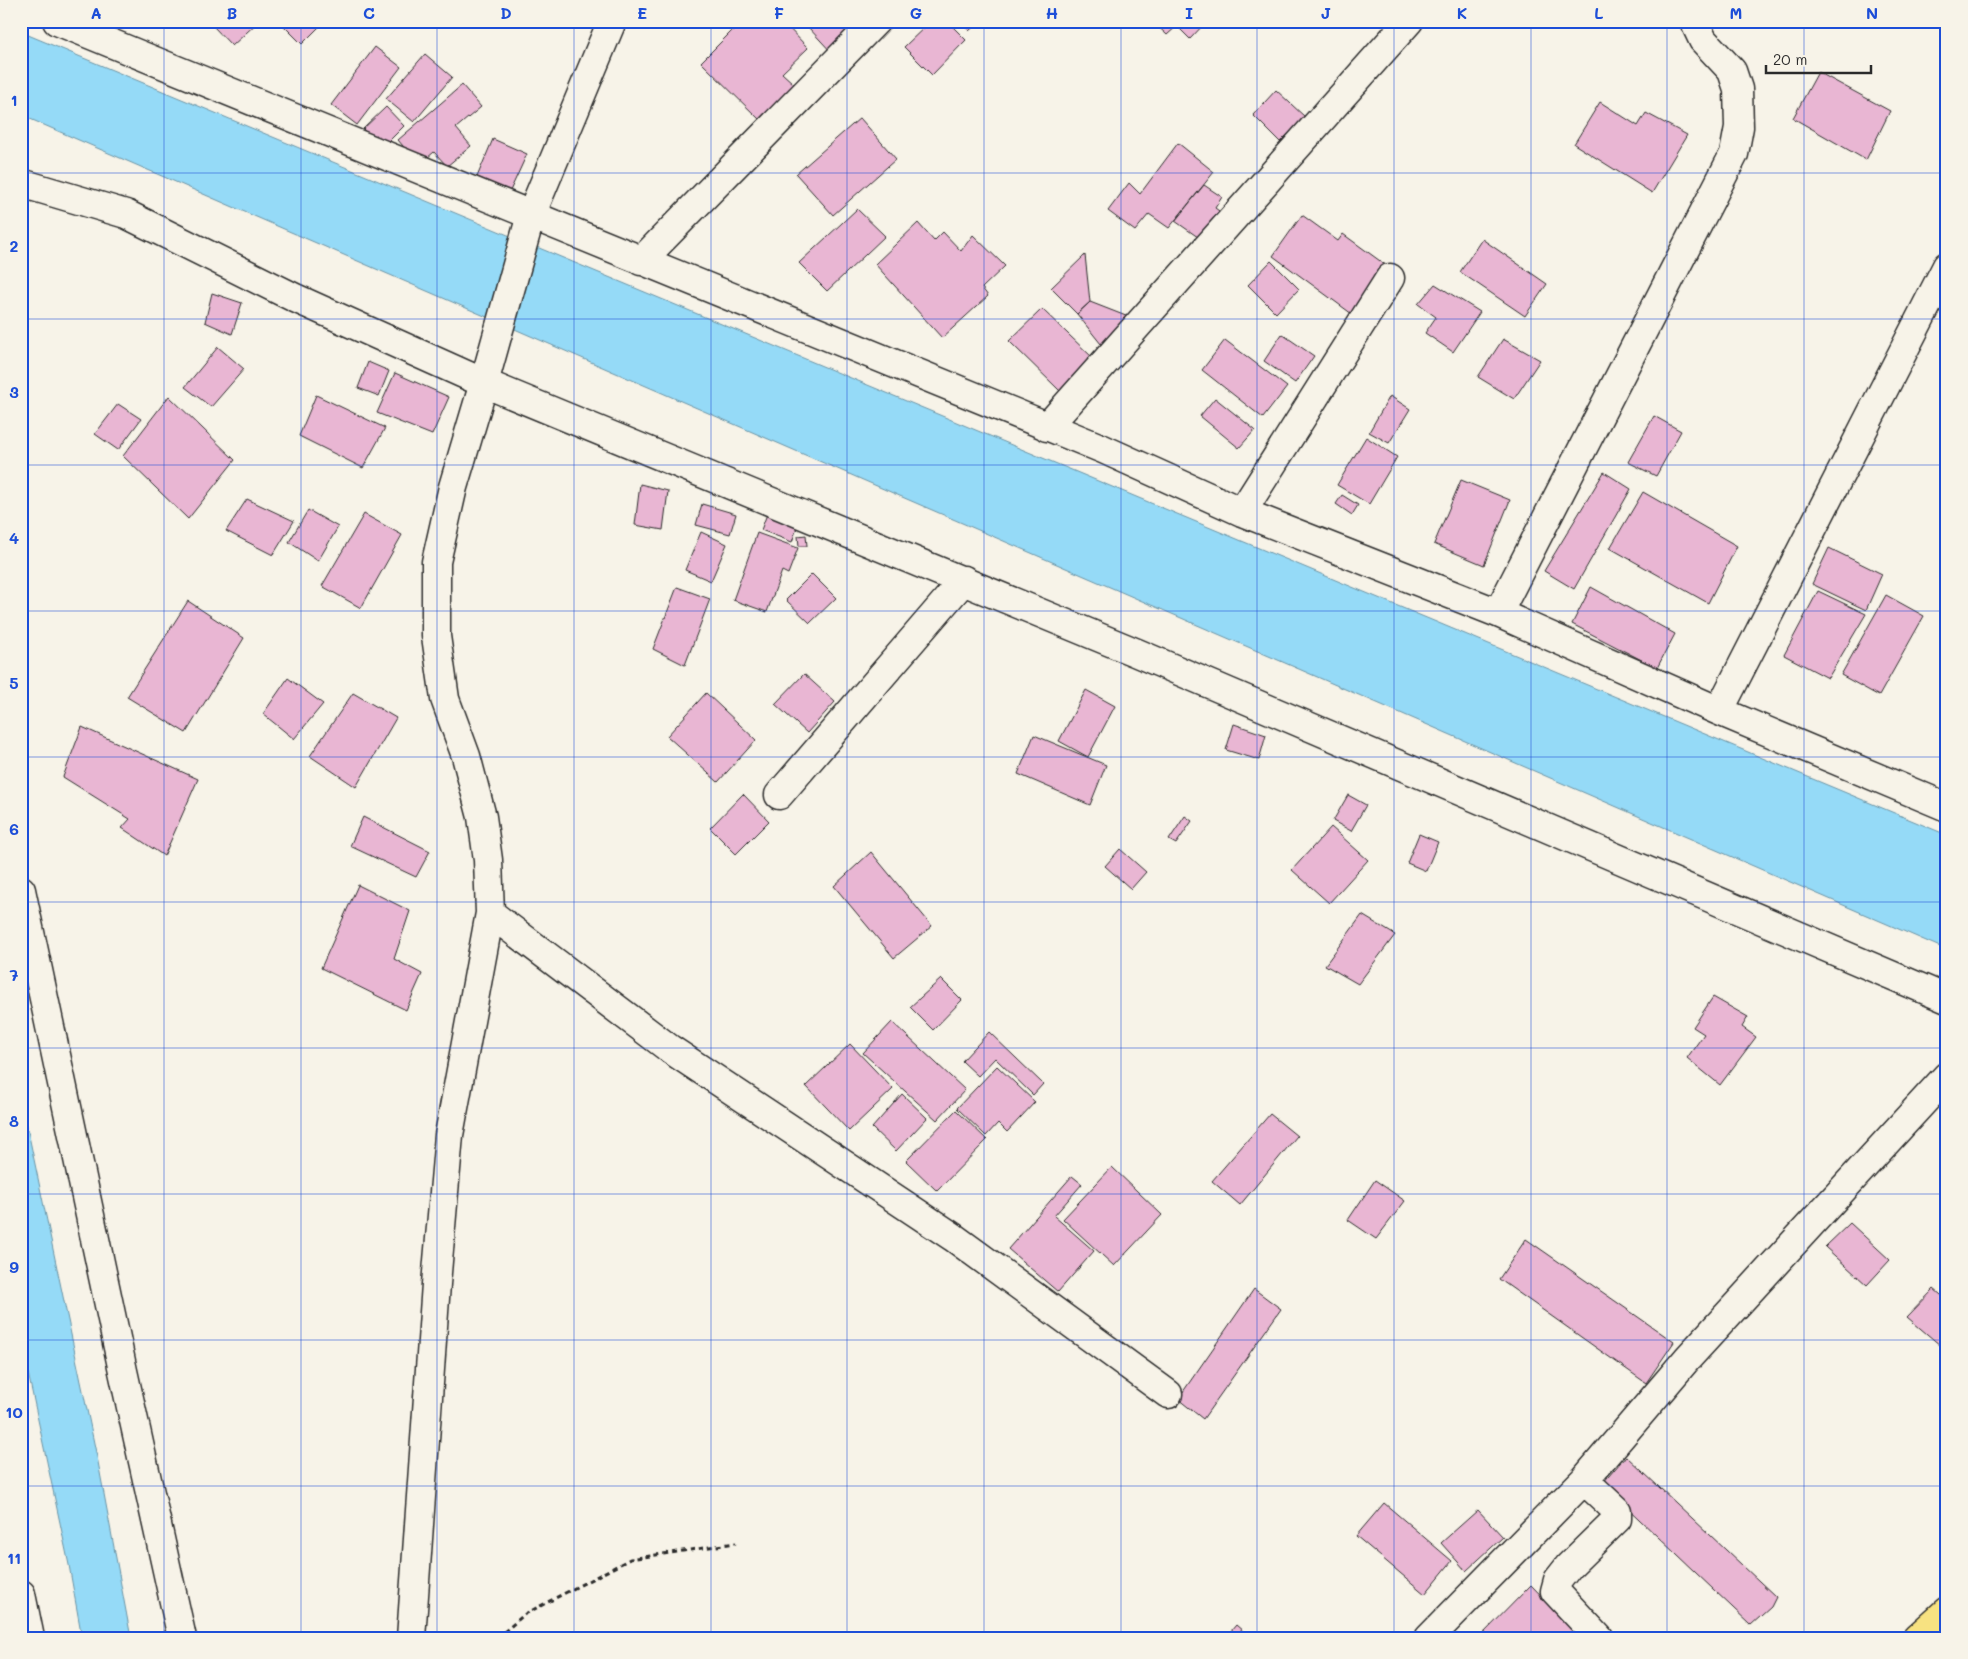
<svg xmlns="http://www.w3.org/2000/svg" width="1968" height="1659" viewBox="0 0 1968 1659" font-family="Mali,sans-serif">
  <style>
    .water { fill: #95daf7; stroke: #6b94a5 }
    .building { fill: #e9b6d3; stroke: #2b2b2b }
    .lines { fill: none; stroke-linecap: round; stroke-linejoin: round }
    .minor-casing { stroke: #2b2b2b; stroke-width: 31 }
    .major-casing { stroke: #2b2b2b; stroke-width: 31 }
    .path { stroke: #2b2b2b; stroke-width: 3; stroke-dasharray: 5 4; stroke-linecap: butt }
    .minor { stroke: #f7f3e8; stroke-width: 28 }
    .major { stroke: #f7e281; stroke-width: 28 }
    .grid { fill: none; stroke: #1d4ed8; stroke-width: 1; stroke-opacity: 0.55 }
    .neatline { fill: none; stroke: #1d4ed8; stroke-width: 2 }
    .grid-label { font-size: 16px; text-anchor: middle; font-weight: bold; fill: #1d4ed8 }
  </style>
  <rect width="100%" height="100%" fill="#f7f3e8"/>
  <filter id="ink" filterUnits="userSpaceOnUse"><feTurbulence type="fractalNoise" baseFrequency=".02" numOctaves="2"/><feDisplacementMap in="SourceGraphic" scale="10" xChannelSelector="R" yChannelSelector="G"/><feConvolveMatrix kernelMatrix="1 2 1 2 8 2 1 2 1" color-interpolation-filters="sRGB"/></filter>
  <g filter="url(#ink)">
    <path class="water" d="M21 32 1947 835V950L21 115Z
      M21 1098 98 1462 131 1638H82L69 1565 21 1340Z"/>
    <path class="building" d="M218 21H259L232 46 213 26Z
      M279 21H325L302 44Z
      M742 21H782L808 48 782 73 805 94 763 123 701 62Z
      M814 21H853L864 34 833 54 808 27Z
      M931 21H947L966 40 932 75 904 47Z
      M960 21H980L969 31Z
      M1152 21H1207L1190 39 1177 26 1167 35Z
      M375 47 401 67 357 125 331 105Z
      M425 54 452 77 414 122 386 99Z
      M1818 72 1890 111 1866 160 1793 118Z
      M462 85 481 107 456 128 471 146 447 166 434 152 419 165 398 140Z
      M1276 90 1305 117 1280 142 1253 115Z
      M1600 102 1638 126 1646 113 1687 135 1652 193 1574 144Z
      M386 107 404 126 382 148 363 129Z
      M860 118 896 159 833 215 796 174Z
      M493 139 527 154 510 191 477 177Z
      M1178 143 1214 172 1169 228 1149 214 1135 231 1108 211 1129 183 1140 194Z
      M1204 185 1222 197 1215 208 1226 216 1205 242 1175 221Z
      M857 209 885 236 827 291 799 263Z
      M1302 215 1338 241 1343 234 1387 266 1352 314 1273 256Z
      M918 223 934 241 943 232 961 251 973 235 1005 266 982 288 988 296 942 338 875 264Z
      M1482 239 1547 284 1525 316 1460 272Z
      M1085 255 1090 302 1077 314 1051 288Z
      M1271 261 1299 289 1276 313 1248 285Z
      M1435 284 1480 312 1453 352 1425 333 1436 317 1418 304Z
      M212 293 242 303 232 334 205 322Z
      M1090 302 1131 318 1101 344 1077 314Z
      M1042 309 1094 359 1060 391 1009 341Z
      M1282 334 1314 356 1295 383 1264 361Z
      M1503 339 1540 360 1514 399 1478 377Z
      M1225 340 1287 387 1263 418 1202 370Z
      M218 347 244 369 211 407 185 387Z
      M368 362 389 371 379 396 358 388Z
      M395 373 449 397 432 435 377 413Z
      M316 395 385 428 363 468 299 436Z
      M169 396 235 460 188 519 123 456Z
      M1390 396 1410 409 1389 443 1369 432Z
      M1215 398 1255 430 1239 448 1200 416Z
      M118 404 141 419 118 450 95 434Z
      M1654 416 1681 431 1656 476 1628 462Z
      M1366 437 1397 457 1369 504 1337 485Z
      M1604 472 1631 489 1574 589 1544 571Z
      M1461 480 1510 500 1484 565 1434 544Z
      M640 484 668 491 663 530 635 525Z
      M1643 492 1737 546 1708 603 1610 548Z
      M1342 495 1358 505 1352 515 1336 504Z
      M247 499 294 521 273 555 226 531Z
      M702 504 736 514 730 534 696 525Z
      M308 510 338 527 318 561 289 542Z
      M364 514 402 535 361 608 322 586Z
      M767 514 798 525 792 542 761 530Z
      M701 532 727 544 711 581 685 570Z
      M757 533 798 548 788 574 782 571 767 612 733 600Z
      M806 535 807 546H799L798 536Z
      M1829 548 1882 574 1866 610 1812 584Z
      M812 574 836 598 810 623 786 600Z
      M677 587 710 599 685 665 653 649Z
      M1591 587 1675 634 1657 668 1572 624Z
      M1818 591 1866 614 1828 678 1784 655Z
      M1886 595 1924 616 1879 696 1841 675Z
      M188 601 244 638 186 733 127 697Z
      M804 674 835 702 807 733 775 704Z
      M288 678 323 704 294 739 263 714Z
      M1086 690 1115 706 1088 757 1059 741Z
      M353 693 396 718 356 787 310 756Z
      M706 693 756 740 718 782 667 736Z
      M1234 724 1266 735 1259 760 1226 750Z
      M82 727 198 779 164 856 122 828 130 819 63 777Z
      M1034 735 1106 765 1090 805 1018 774Z
      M743 794 769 821 736 854 710 828Z
      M1348 795 1366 805 1351 831 1333 821Z
      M1185 816 1192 821 1176 844 1169 840Z
      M363 817 430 851 416 877 350 846Z
      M1331 827 1368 860 1329 903 1292 870Z
      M1419 834 1438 842 1426 871 1407 863Z
      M1120 849 1146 872 1131 889 1105 866Z
      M871 852 932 926 894 958 834 886Z
      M358 885 410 911 394 959 422 974 406 1010 321 968Z
      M1362 915 1395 935 1358 984 1325 965Z
      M941 979 962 1000 933 1030 910 1007Z
      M1713 997 1748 1017 1742 1027 1756 1037 1720 1085 1687 1058 1704 1034 1693 1027Z
      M892 1022 965 1090 937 1120 863 1053Z
      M989 1032 1043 1084 1033 1095 995 1058 978 1076 962 1061Z
      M850 1044 893 1089 849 1131 806 1086Z
      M997 1066 1035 1102 1007 1132 998 1123 986 1136 957 1108Z
      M902 1094 927 1118 896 1151 872 1128Z
      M956 1110 987 1140 937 1191 906 1161Z
      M1270 1114 1297 1136 1240 1205 1212 1181Z
      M1112 1167 1162 1215 1114 1266 1063 1219Z
      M1072 1176 1082 1184 1054 1216 1094 1251 1058 1292 1008 1249Z
      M1375 1180 1405 1201 1376 1239 1348 1220Z
      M1850 1223 1890 1260 1867 1285 1825 1247Z
      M1526 1239 1674 1342 1646 1383 1499 1279Z
      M1254 1289 1281 1309 1203 1419 1178 1399Z
      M1934 1289 1947 1300V1351L1907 1317Z
      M1626 1456 1776 1597 1771 1607 1751 1625 1602 1484Z
      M1384 1503 1452 1561 1425 1594 1356 1536Z
      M1478 1510 1503 1537 1466 1571 1441 1543Z
      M1531 1585 1582 1638H1479Z
      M1236 1625 1251 1638H1225Z"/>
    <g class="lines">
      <defs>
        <path id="minor" d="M57 21 1103 449 1242 512 1498 613 1719 711 1947 807
          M21 183 126 214 295 298 484 383 1137 653 1947 999
          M641 261 876 21
          M1047 427 1409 21
          M1242 512 1390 278
          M1498 613 1734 154 1739 127 1738 89 1732 71 1703 40 1694 21
          M1719 711 1947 266
          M779 795 964 580
          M21 890 123 1371 182 1638
          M490 913 670 1049 953 1237 1168 1394
          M1584 1480 1617 1511V1519L1569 1566 1558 1580 1555 1591 1599 1638
          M21 1594 30 1638
          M411 1638 436 1284 449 1135 490 913 488 860 482 817 466 756 445 699 436 636V562L453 487 484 383 531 215 612 21
          M1429 1638 1584 1480 1687 1359 1947 1076"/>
        <path id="major" d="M1917 1638 1947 1611"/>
      </defs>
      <use href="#minor" class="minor-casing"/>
      <use href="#major" class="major-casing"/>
      <path class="path" d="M497 1638 525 1614 630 1559 736 1543"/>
      <use href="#minor" class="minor"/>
      <use href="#major" class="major"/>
    </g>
  </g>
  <path class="grid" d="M164 21V1638M301 21V1638M437 21V1638M574 21V1638M711 21V1638M847 21V1638M984 21V1638M1121 21V1638M1257 21V1638M1394 21V1638M1531 21V1638M1667 21V1638M1804 21V1638M21 173H1947M21 319H1947M21 465H1947M21 611H1947M21 757H1947M21 902H1947M21 1048H1947M21 1194H1947M21 1340H1947M21 1486H1947"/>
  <rect width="1968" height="1659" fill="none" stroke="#f7f3e8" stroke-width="55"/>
  <path d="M1766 65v8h105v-8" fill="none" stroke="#2b2b2b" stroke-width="2.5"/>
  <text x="1773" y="65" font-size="15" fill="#2b2b2b" stroke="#f7f3e8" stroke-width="4" paint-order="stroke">20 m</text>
  <rect x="28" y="28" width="1912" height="1604" class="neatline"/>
  <g class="grid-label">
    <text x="96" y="19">A</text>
    <text x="232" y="19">B</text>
    <text x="369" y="19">C</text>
    <text x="506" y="19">D</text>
    <text x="642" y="19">E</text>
    <text x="779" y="19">F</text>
    <text x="916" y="19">G</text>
    <text x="1052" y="19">H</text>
    <text x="1189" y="19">I</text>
    <text x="1326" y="19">J</text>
    <text x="1462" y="19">K</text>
    <text x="1599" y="19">L</text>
    <text x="1736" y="19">M</text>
    <text x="1872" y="19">N</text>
    <text x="14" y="106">1</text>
    <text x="14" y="252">2</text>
    <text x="14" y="398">3</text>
    <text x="14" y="544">4</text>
    <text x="14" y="689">5</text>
    <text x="14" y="835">6</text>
    <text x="14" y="981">7</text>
    <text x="14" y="1127">8</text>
    <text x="14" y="1273">9</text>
    <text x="14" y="1418">10</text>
    <text x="14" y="1564">11</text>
  </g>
</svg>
